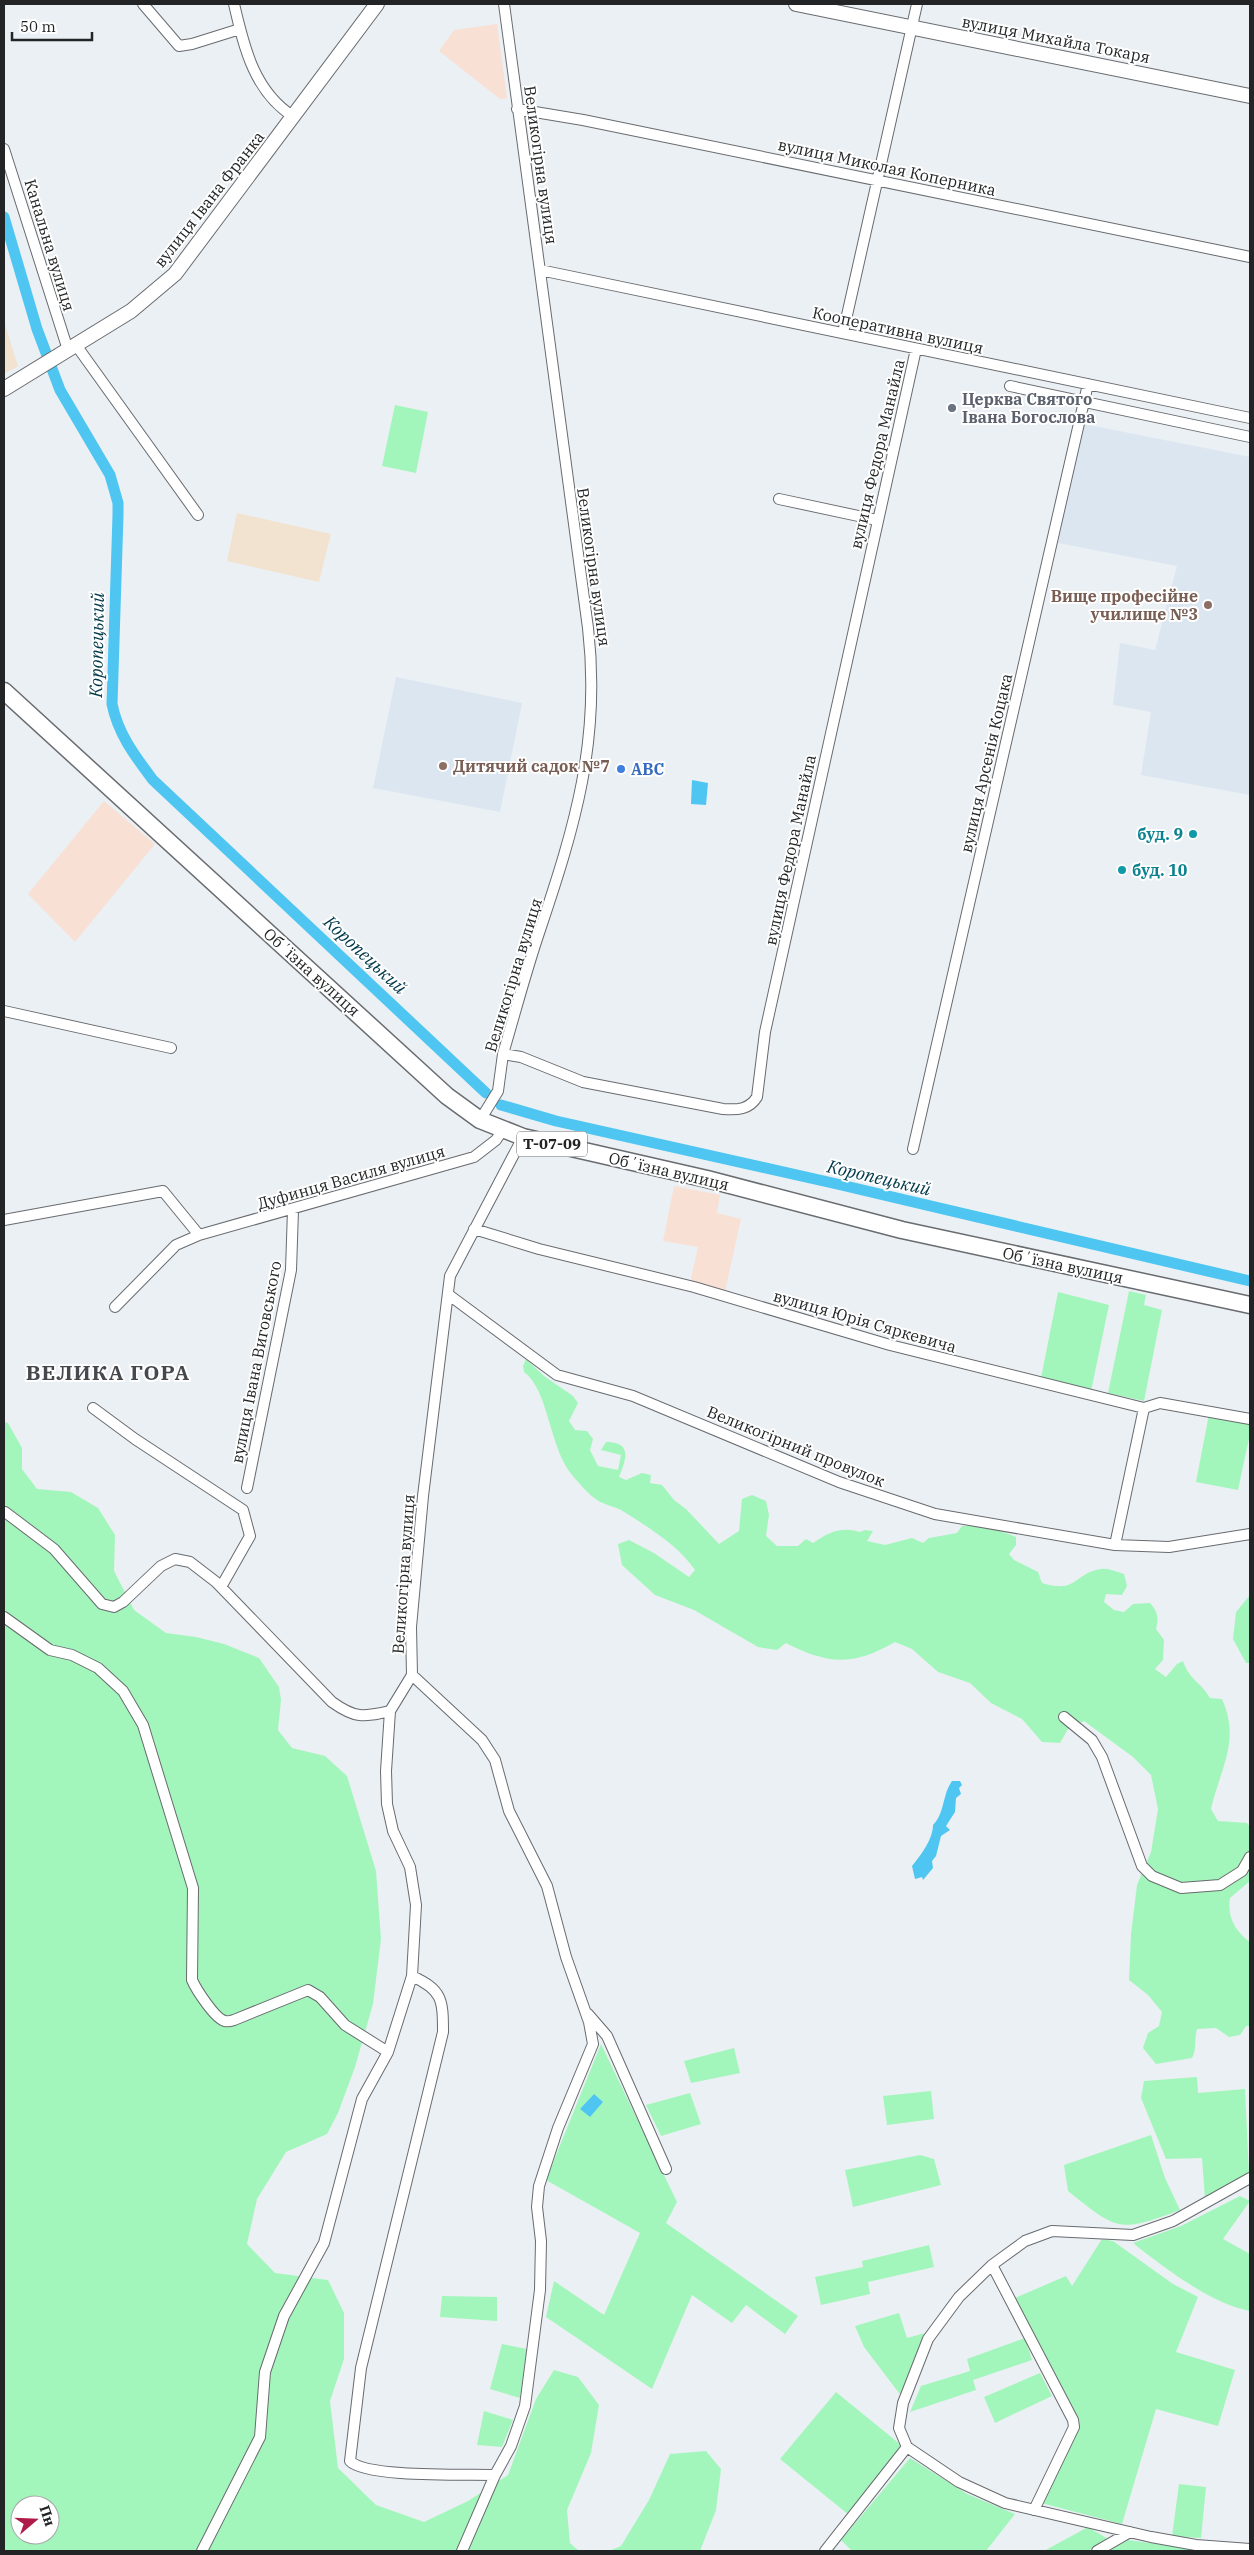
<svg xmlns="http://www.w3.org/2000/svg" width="1254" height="2555" viewBox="0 0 1254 2555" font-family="'IBM Plex Serif',serif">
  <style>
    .commercial { fill: #f8e0d5 }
    .industrial { fill: #f1e3d0 }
    .built { fill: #dce6f1 }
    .green { fill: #a3f6bb; fill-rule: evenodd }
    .water { fill: #4ec6f1 }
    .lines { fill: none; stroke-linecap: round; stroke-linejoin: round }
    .canal { stroke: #4ec6f1; stroke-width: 11 }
    .street-casing { stroke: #686b6f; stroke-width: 12 }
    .secondary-casing { stroke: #686b6f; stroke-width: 16 }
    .primary-casing { stroke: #686b6f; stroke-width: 19 }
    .street { stroke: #fff; stroke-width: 10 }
    .secondary { stroke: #fff; stroke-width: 14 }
    .primary { stroke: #fff; stroke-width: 16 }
    .worship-dot { fill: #6b7280; stroke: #fff; stroke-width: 2 }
    .education-dot { fill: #8d6e63; stroke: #fff; stroke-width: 2 }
    .shop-dot { fill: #3f7fe0; stroke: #fff; stroke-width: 2 }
    .culture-dot { fill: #0f9aa8; stroke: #fff; stroke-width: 2 }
    .labels { text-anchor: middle; stroke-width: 4; stroke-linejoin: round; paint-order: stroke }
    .shield { fill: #fff; stroke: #646666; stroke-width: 1 }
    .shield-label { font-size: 15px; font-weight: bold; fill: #222425 }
    .street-label { font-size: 16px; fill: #222425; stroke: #fff }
    .worship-label { font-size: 16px; font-weight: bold; fill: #5b616d; stroke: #fff; text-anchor: start }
    .education-label { font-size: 16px; font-weight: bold; fill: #785e54; stroke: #fff; text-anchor: end }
    .shop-label { font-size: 16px; font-weight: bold; fill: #366cbe; stroke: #fff; text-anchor: start }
    .culture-label { font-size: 16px; font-weight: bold; fill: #0d838f; stroke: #fff; text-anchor: end }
    .water-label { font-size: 18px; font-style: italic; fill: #00394a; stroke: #fff }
    .district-label { font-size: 21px; font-weight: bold; letter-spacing: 1px; fill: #45484c; stroke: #fff }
  </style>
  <rect width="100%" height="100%" fill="#ebf0f4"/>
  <path class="commercial" d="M497 24 507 98 500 99 439 51 454 30Z
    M104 801 155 844 75 942 28 894Z
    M674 1186 720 1195 717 1213 741 1219 725 1291 690 1283 698 1247 663 1241Z"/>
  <path class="industrial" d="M4 321 18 366 4 374Z
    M237 513 331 534 319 582 227 561Z"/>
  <path class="built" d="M1084 424 1250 457V795L1141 775 1151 712 1113 705 1120 643 1155 650 1177 566 1058 543Z
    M396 677 522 703 500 812 373 788Z"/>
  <path class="green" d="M395 405 428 412 416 473 382 466Z
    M1129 1291 1146 1295 1144 1305 1162 1310 1144 1401 1108 1393Z
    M1058 1292 1109 1305 1091 1391 1041 1378Z
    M526 1359 544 1376 573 1396 578 1403 569 1421 575 1430 587 1431 593 1439 590 1450 598 1466 618 1470 621 1455 601 1450 606 1442C633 1442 626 1460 619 1477L626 1480 642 1473 651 1475 650 1483 662 1485 674 1500 686 1509 719 1544 739 1531 742 1499 752 1495 766 1501 769 1515 766 1536 777 1546H798L806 1539 813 1543C829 1532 841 1526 860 1532L865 1530 873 1531 867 1541 885 1545 912 1538 923 1543 929 1538 957 1533 962 1526C982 1525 998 1530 1016 1537V1545L1009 1554 1014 1560 1038 1572 1042 1583C1078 1594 1072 1574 1101 1569 1108 1568 1117 1572 1124 1574L1127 1586 1122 1595 1106 1594 1104 1602 1114 1610 1124 1612 1133 1604 1150 1603C1158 1612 1159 1618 1156 1629L1164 1640 1163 1660 1155 1669 1166 1677 1177 1664 1183 1661C1190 1681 1200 1681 1210 1698L1222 1699C1241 1741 1220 1769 1211 1809L1218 1821 1247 1823 1250 1827V1881L1230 1898C1227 1917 1235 1931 1250 1942V2026H1246L1240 2035 1229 2037 1216 2028 1197 2029C1194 2039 1197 2049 1192 2058L1156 2064 1143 2048 1148 2033 1159 2026 1162 2012 1148 1995 1129 1980 1131 1934 1137 1885 1151 1852 1158 1809 1151 1775 1133 1757 1084 1721 1068 1729 1060 1743 1042 1742 1022 1719 991 1703 970 1683 938 1672 912 1649 895 1642C853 1666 829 1665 786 1643L777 1650 758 1647 694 1610 655 1595 622 1565 618 1544 629 1540 654 1553 689 1577 695 1570C678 1545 648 1527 621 1510 614 1506 604 1505 597 1500 588 1494 579 1483 572 1475 549 1448 549 1390 524 1372L523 1366Z
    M1209 1414 1250 1423V1434L1238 1490 1196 1482Z
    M4 1422 8 1423 22 1448V1469L37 1489 71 1492 98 1508 115 1535 114 1571 134 1610 166 1633 196 1637 224 1644 259 1658 279 1687 281 1700 278 1730 292 1748 325 1756 347 1776 376 1871 381 1939 373 2004 355 2067 338 2113 327 2134 286 2152 257 2199 247 2244 275 2273 328 2280 344 2313V2359L330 2401 338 2468 376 2505 424 2522 468 2501 508 2475 536 2399 554 2370 578 2377 599 2405 591 2453 567 2510 570 2543 579 2551H4ZM20 2505H50V2535H20Z
    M1250 1595V1663H1246L1233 1639 1236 1612Z
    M601 2044 677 2202 666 2223 798 2316 785 2334 746 2305 732 2323 692 2295 652 2389 546 2317 554 2281 604 2315 640 2233 546 2180Z
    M734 2048 740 2073 691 2083 684 2061Z
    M1197 2077 1198 2093 1245 2089 1249 2175 1205 2199 1202 2158 1166 2159 1141 2098 1144 2081Z
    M931 2091 934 2119 887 2125 883 2096Z
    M690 2093 701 2124 661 2136 646 2105Z
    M1151 2135 1165 2178 1180 2210C1119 2233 1118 2231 1068 2191L1064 2165Z
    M920 2155 934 2159 941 2185 853 2207 845 2170Z
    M1240 2196 1250 2201 1223 2239 1250 2254V2311C1213 2305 1163 2267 1133 2243L1181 2226Z
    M1102 2239 1113 2241 1173 2284 1198 2297 1176 2352 1235 2370 1218 2426 1156 2409 1122 2524 1041 2503 1078 2426 1015 2298 1066 2276 1072 2286Z
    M929 2245 934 2267 868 2282 870 2294 821 2305 815 2277 863 2267 862 2261Z
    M442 2296 497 2297V2321L440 2317Z
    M899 2313 907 2338 925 2333 902 2397 864 2347 855 2326Z
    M1025 2338 1032 2360 973 2380 976 2390 910 2412 921 2386 970 2371 967 2359Z
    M502 2344 527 2349 520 2398 490 2389Z
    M1040 2373 1052 2396 995 2423 984 2397Z
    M836 2392 901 2445 849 2515 780 2459Z
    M484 2411 513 2420 502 2447 477 2445Z
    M706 2451 721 2469 716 2510 700 2551H609L621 2546 649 2500 670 2454Z
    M910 2458 967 2494 1015 2514 986 2551H852L841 2540Z
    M1179 2484 1206 2487 1201 2538 1172 2536Z
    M1088 2527 1108 2539 1088 2551H1044Z
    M1128 2540 1207 2551H1108Z"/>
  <path class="water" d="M692 780 708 783 706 805 691 804Z
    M952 1781H960L962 1785 959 1788 961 1794 956 1798 955 1812 946 1826 950 1830 941 1836 936 1856 932 1861 933 1868 923 1880 922 1877 915 1879 912 1866C921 1855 933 1839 933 1825 945 1813 942 1795 952 1781Z
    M594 2094 603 2102 590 2117 580 2109Z"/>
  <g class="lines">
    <path class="canal" d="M4 217 37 329 60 390 110 475 118 503V515L112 704C118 734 135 756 153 780L486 1093
      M501 1105 556 1121 837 1184 1250 1281"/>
    <defs>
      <path id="street" d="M143 4 179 46 192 44 240 29
        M234 4C244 47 254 92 294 117
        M517 109 583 120 1250 257
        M4 149 68 350
        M540 270 1250 418
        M843 333 917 4
        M76 345 198 515
        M1010 386 1250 437
        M779 499 877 520
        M4 1011 171 1048
        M503 1054 521 1057 583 1082 723 1109C737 1110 749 1110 757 1097L765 1032 916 349
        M480 1120 498 1091 503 1054C515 1013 526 971 540 930 575 826 601 740 588 628L504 4
        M913 1149 1088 384
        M4 1220 163 1191 199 1235
        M474 1229 539 1249 694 1287 890 1345 1144 1408 1160 1403 1250 1419
        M449 1295 557 1375 633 1396 839 1482 935 1514 1115 1545 1169 1547 1250 1534
        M115 1307 176 1245 199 1235 474 1157 496 1140 502 1131
        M93 1408 135 1439 243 1510 250 1536 221 1587
        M247 1488 291 1270 293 1210
        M5 1512 54 1549 102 1604 114 1607 123 1602 161 1566 175 1559 190 1562 216 1582 332 1702C356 1719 363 1717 390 1711
        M1115 1545 1144 1408
        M4 1617 50 1650 72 1655 98 1668 123 1691 143 1725 193 1888 192 1980C196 1989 215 2019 225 2021 228 2022 231 2021 234 2020L308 1990 320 1997 345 2025 388 2052
        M1064 1717 1092 1740 1102 1757 1142 1866 1152 1876 1181 1888 1220 1885 1242 1871 1250 1857
        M412 1976C442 1990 443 1999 443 2032L361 2368 350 2461C366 2478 468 2474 495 2475
        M588 2014 607 2036 666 2169
        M1250 2178 1173 2221 1133 2235 1052 2231 1025 2241 992 2265 959 2297 928 2339 903 2403 899 2428 907 2447 959 2482 1005 2503 1151 2537 1196 2545 1250 2549
        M992 2265 1073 2420 1074 2427 1034 2510
        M202 2551 260 2437 265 2372 284 2316 324 2243 362 2099 388 2052 412 1976 416 1905 410 1867 393 1831 387 1804 386 1771 390 1711 412 1675
        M462 2551 495 2475 511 2446 525 2406 540 2290 541 2241 537 2207 539 2186 558 2128 593 2044 589 2022 566 1957 547 1886 509 1811 495 1760 482 1740 412 1675 411 1627 423 1496 450 1276 523 1137
        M825 2551 907 2447
        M1097 2551 1130 2532"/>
      <path id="secondary" d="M796 4 1250 96
        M4 389 131 311 175 274 377 4"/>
      <path id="primary" d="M4 691 447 1096 480 1120 523 1137 707 1179 902 1230 1250 1305"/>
    </defs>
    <use href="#street" class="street-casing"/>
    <use href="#secondary" class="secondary-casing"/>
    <use href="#primary" class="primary-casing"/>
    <use href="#street" class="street"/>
    <use href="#secondary" class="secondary"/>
    <use href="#primary" class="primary"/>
  </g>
  <circle class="worship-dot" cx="952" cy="408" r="5"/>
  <g class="education-dot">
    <circle cx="1208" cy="605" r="5"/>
    <circle cx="443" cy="766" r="5"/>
  </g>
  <circle class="shop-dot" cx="621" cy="769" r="5"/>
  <g class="culture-dot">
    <circle cx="1193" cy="834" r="5"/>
    <circle cx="1122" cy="870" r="5"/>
  </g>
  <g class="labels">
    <rect class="shield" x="517" y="1131.5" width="70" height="25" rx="4"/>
    <g class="shield-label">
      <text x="552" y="1149">Т-07-09</text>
    </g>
    <g class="street-label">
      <text transform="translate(1056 39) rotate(11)" y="6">вулиця Михайла Токаря</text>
      <text transform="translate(541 165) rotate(82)" y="6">Великогірна вулиця</text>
      <text transform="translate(887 167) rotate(12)" y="6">вулиця Миколая Коперника</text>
      <text transform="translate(209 199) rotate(-52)" y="6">вулиця Івана Франка</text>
      <text transform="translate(50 245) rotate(73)" y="6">Канальна вулиця</text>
      <text transform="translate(898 330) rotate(12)" y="6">Кооперативна вулиця</text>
      <text transform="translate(877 454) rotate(-77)" y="6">вулиця Федора Манайла</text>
      <text transform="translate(594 567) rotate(82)" y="6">Великогірна вулиця</text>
      <text transform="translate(986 763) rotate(-77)" y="6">вулиця Арсенія Коцака</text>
      <text transform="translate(790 850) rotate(-78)" y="6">вулиця Федора Манайла</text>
      <text transform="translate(312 972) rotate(42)" y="6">Обʼїзна вулиця</text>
      <text transform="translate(513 975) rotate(-73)" y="6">Великогірна вулиця</text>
      <text transform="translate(669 1171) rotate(13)" y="6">Обʼїзна вулиця</text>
      <text transform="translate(351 1177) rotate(-16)" y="6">Дуфинця Василя вулиця</text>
      <text transform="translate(1063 1265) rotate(12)" y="6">Обʼїзна вулиця</text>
      <text transform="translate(865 1321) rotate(16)" y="6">вулиця Юрія Сяркевича</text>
      <text transform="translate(256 1362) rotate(-79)" y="6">вулиця Івана Виговського</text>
      <text transform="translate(796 1446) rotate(22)" y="6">Великогірний провулок</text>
      <text transform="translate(403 1574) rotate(-86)" y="6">Великогірна вулиця</text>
    </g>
    <g class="worship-label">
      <text x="962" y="405">Церква Святого<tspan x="962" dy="18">Івана Богослова</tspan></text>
    </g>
    <g class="education-label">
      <text x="1198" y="602">Вище професійне<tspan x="1198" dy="18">училище №3</tspan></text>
      <text x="453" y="772" text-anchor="start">Дитячий садок №7</text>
    </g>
    <g class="shop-label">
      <text x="631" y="775">АВС</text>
    </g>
    <g class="culture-label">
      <text x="1183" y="840">буд. 9</text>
      <text x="1132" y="876" text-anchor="start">буд. 10</text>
    </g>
    <g class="water-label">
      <text transform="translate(97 645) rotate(-89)" y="6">Коропецький</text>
      <text transform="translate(365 955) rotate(43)" y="6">Коропецький</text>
      <text transform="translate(879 1178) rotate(13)" y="6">Коропецький</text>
    </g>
    <g class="district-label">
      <text x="108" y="1380">ВЕЛИКА ГОРА</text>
    </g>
  </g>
  <rect width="1254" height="2555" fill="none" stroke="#222425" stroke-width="10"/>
  <g transform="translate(35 2520) rotate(71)"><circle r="24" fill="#ffffff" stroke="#a7a7a8"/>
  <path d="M0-4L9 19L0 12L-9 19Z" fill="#af1c4a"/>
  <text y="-8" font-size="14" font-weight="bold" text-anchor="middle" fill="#222425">Пн</text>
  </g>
  <path d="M12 32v8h80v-8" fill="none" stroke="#222425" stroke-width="2.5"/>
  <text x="20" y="32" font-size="15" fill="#222425" stroke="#ffffff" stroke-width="4" paint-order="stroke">50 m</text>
</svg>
